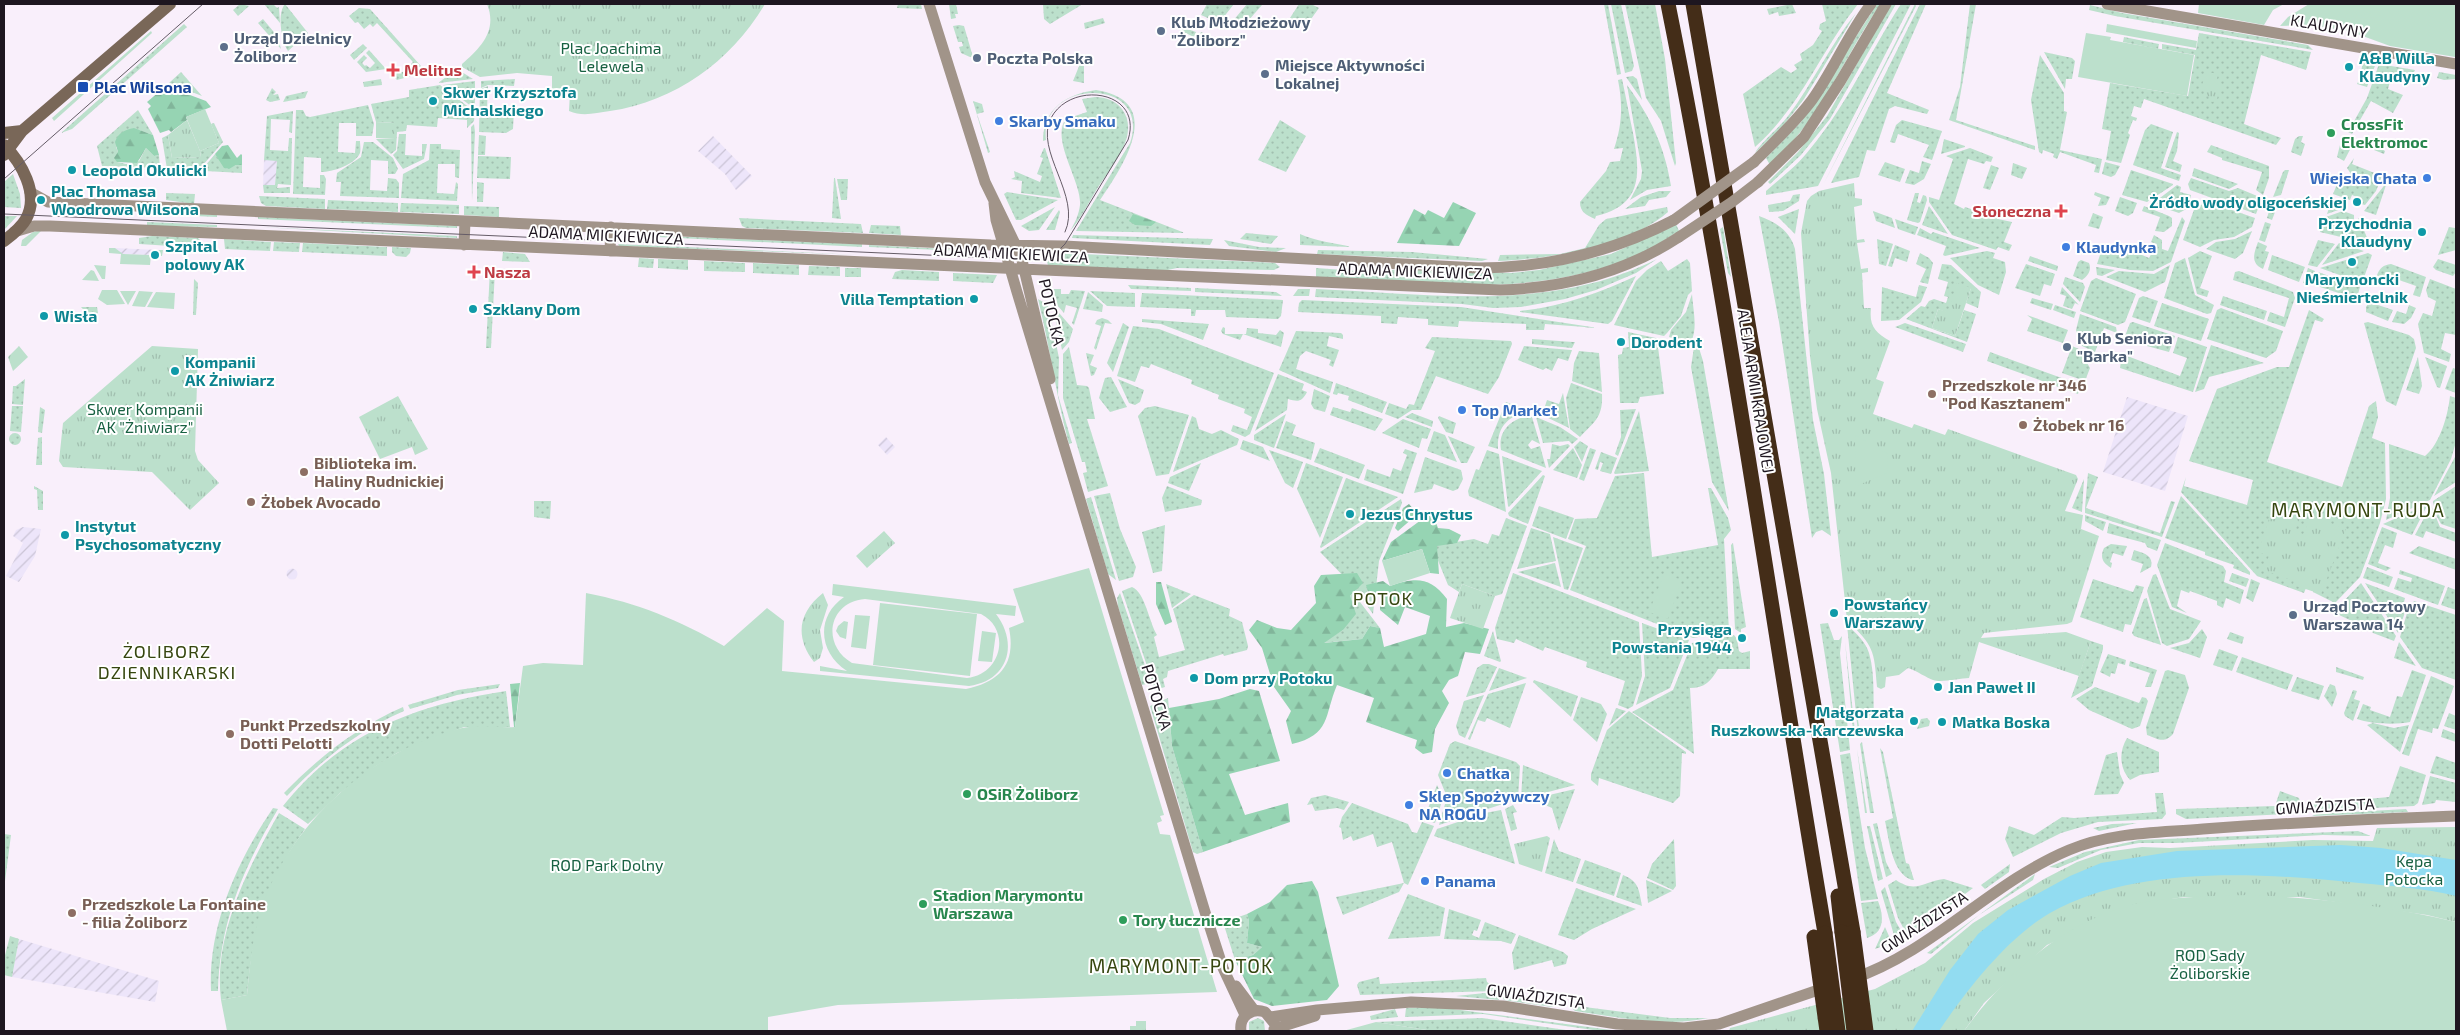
<svg xmlns="http://www.w3.org/2000/svg" width="2460" height="1035" viewBox="0 0 2460 1035" font-family="'Exo 2',sans-serif">
  <style>
    .industrial { fill: url(#industrial-furrows) }
    .grass { fill: url(#grass-dots) }
    .forest { fill: url(#forest-firs) }
    .park { fill: url(#park-tufts) }
    .garden { fill: #bce0cc; fill-rule: evenodd }
    .water { fill: #92dcf1 }
    .lines { fill: none; stroke-linecap: round; stroke-linejoin: round }
    .tertiary { stroke: #a19489; stroke-width: 11 }
    .secondary { stroke: #796758; stroke-width: 12 }
    .motorway { stroke: #442d18; stroke-width: 15 }
    .tram { stroke: #655c67; stroke-width: 1 }
    .tertiary-bridge { stroke: #a19489; stroke-width: 11 }
    .motorway-bridge { stroke: #442d18; stroke-width: 15 }
    .service-dot { fill: #5c6f8a; stroke: #fff; stroke-width: 2 }
    .culture-dot { fill: #0f9aa8; stroke: #fff; stroke-width: 2 }
    .health-dot { fill: #e0444e; stroke: #fff; stroke-width: 2 }
    .transit-dot { fill: #1a4fb4; stroke: #fff; stroke-width: 2 }
    .shop-dot { fill: #3f7fe0; stroke: #fff; stroke-width: 2 }
    .leisure-dot { fill: #2e9e5b; stroke: #fff; stroke-width: 2 }
    .education-dot { fill: #8d6e63; stroke: #fff; stroke-width: 2 }
    .labels { text-anchor: middle; stroke-width: 4; stroke-linejoin: round; paint-order: stroke }
    .service-label { font-size: 16px; font-weight: bold; fill: #4e5e75; stroke: #fff; text-anchor: start }
    .street-label { font-size: 16px; fill: #1e1620; stroke: #fff }
    .park-label { font-size: 16px; fill: #186142; stroke: #fff }
    .culture-label { font-size: 16px; font-weight: bold; fill: #0d838f; stroke: #fff; text-anchor: start }
    .health-label { font-size: 16px; font-weight: bold; fill: #be3a42; stroke: #fff; text-anchor: start }
    .transit-label { font-size: 16px; font-weight: bold; fill: #164399; stroke: #fff; text-anchor: start }
    .shop-label { font-size: 16px; font-weight: bold; fill: #366cbe; stroke: #fff; text-anchor: start }
    .leisure-label { font-size: 16px; font-weight: bold; fill: #27864d; stroke: #fff; text-anchor: start }
    .education-label { font-size: 16px; font-weight: bold; fill: #785e54; stroke: #fff; text-anchor: start }
    .neighbourhood-label { font-size: 18px; letter-spacing: 1px; fill: #36460f; stroke: #fff }
    .quarter-label { font-size: 19px; letter-spacing: 1px; fill: #36460f; stroke: #fff }
  </style>
  <defs>
    <pattern id="industrial-furrows" width="10" height="10" patternUnits="userSpaceOnUse" patternTransform="scale(1.25)"><rect width="10" height="10" fill="#ede5fa"/><path d="M-1 1l2-2M0 10L10 0M9 11l2-2" fill="none" stroke="#cbc4d6"/></pattern>
    <pattern id="grass-dots" width="8" height="8" patternUnits="userSpaceOnUse" patternTransform="scale(1.25)"><rect width="8" height="8" fill="#bce0cc"/><path d="M2 2h.1M6 6h.1" fill="none" stroke="#a1bfaf" stroke-width="1.8" stroke-linecap="round"/></pattern>
    <pattern id="forest-firs" width="22" height="20" patternUnits="userSpaceOnUse" patternTransform="scale(1.25)"><rect width="22" height="20" fill="#96d4b3"/><path d="M5 1l3.5 6h-7zM16 11l3.5 6h-7z" fill="#81b59a"/></pattern>
    <pattern id="park-tufts" width="24" height="20" patternUnits="userSpaceOnUse" patternTransform="scale(1.25)"><rect width="24" height="20" fill="#bce0cc"/><path d="M3 7l-1-3M5 7V3M7 7l1-3M15 17l-1-3M17 17v-4M19 17l1-3" fill="none" stroke="#a1bfaf"/></pattern>
  </defs>
  <rect width="100%" height="100%" fill="#f9effb"/>
  <path class="industrial" d="M713 136 752 176 736 190 725 174 698 151Z
    M264 160H277L275 186 263 185Z
    M115 248 158 250 150 255 122 254Z
    M2127 397 2188 416 2165 491 2103 472Z
    M886 437 895 447 887 455 878 445Z
    M23 527 41 529 35 556 19 582 6 576 23 543 13 536 16 530Z
    M286.5 574a5.5 5.5 0 1 1 11 0a5.5 5.5 0 1 1-11 0Z
    M19 939 159 981 155 1002 12 977Z"/>
  <path class="grass" d="M240 4 249 6 238 16 233 10Z
    M264 4H273L277 8 279 7 280 23Z
    M285 4 308 33 288 51C281 41 277 13 285 4Z
    M898 4H921L922 9 897 8Z
    M949 4H956L958 14H955L956 18 951 19Z
    M1043 4H1083L1050 24 1044 19Z
    M1207 4H1234L1219 23 1201 15Z
    M1247 4 1262 5 1241 29 1233 25 1232 22Z
    M1299 4H1311L1319 8 1306 26 1290 18Z
    M1604 4H1608L1621 74 1617 75Z
    M1611 4H1621L1634 66 1632 71 1625 73Z
    M1625 4H1655L1665 59 1676 163 1675 166 1661 121 1646 98Z
    M1792 4 1796 13 1779 16 1778 12 1769 15 1767 9Z
    M1822 4H1858C1820 52 1802 105 1755 147L1743 94 1781 67 1791 73 1797 69 1794 65 1802 60 1800 54 1813 45 1822 31 1819 29 1820 24 1826 21Z
    M1877 4H1881C1857 37 1840 75 1817 109 1804 130 1787 148 1770 165L1766 158 1801 122Z
    M1891 4H1896L1830 119 1801 155 1770 184 1768 182 1798 152 1827 116Z
    M1901 4H1911L1818 186 1766 195V191C1781 178 1798 165 1810 149 1847 105 1870 52 1901 4Z
    M1915 4 1916 6 1823 185Z
    M1920 4H1926L1887 93 1929 110 1927 114 1895 106 1889 109 1875 151 1867 150 1859 177 1831 183Z
    M1970 4H1976L1956 120 2035 146V150L1949 120 1960 87Z
    M2090 5 2122 13 2308 45 2313 50 2115 16 2089 10Z
    M359 8 370 9 421 66 419 74 397 80 391 74 413 70 409 66 413 62 377 23 373 27 370 24 364 29 358 22 355 23 349 16Z
    M1856 13 1804 99 1783 126 1755 153C1760 143 1780 127 1788 116 1813 83 1830 45 1856 13Z
    M1103 18 1105 23 1085 29 1084 23Z
    M263 19 278 37 281 49 258 23Z
    M184 24 187 27 72 129 61 133Z
    M959 25 964 26 973 57H970L961 53 959 47 963 46 962 42H958L953 26Z
    M1176 25 1196 32 1194 37 1175 28Z
    M1201 32 1219 41 1217 46 1198 38Z
    M2199 33 2311 52 2306 70 2261 55 2244 124 2281 138 2276 145 2144 99 2141 108 2134 106 2131 116 2137 118 2136 121 2133 120 2128 133 2130 135 2121 163 2106 160 2111 131 2102 129 2110 83 2188 96 2195 55 2162 49V44L2196 50Z
    M2124 37 2159 44 2158 49 2123 42Z
    M363 44 367 48 354 60 350 55Z
    M369 50 386 69 366 72 357 62 364 55 367 58 362 63 365 66 366 65 370 68 375 63 366 53Z
    M2044 52 2072 58 2075 61 2072 79H2066L2065 89Z
    M1084 54V83L1073 81Z
    M2040 55 2064 93V111L2067 112 2060 150 2102 159 2099 173 2094 172 2096 165 2060 152 2057 159 2053 157 2054 154 2043 150 2042 154 2039 152 2031 100Z
    M2363 61 2376 63 2367 87 2357 84 2360 78Z
    M2379 64 2415 70 2409 83 2391 78 2388 89 2403 95 2393 113 2371 101 2352 134 2348 132 2367 98Z
    M457 69 473 79 438 83Z
    M181 72 202 96 169 83Z
    M2439 72 2456 75V79L2444 80 2437 78Z
    M1633 76 1637 79 1642 100 1626 77Z
    M381 79 382 85 364 87 363 82Z
    M515 79 514 86 488 85 481 88V81Z
    M1622 79C1626 97 1629 115 1633 133 1640 172 1644 205 1596 216L1595 219C1586 215 1580 212 1580 202L1606 171 1610 162 1620 161 1623 148 1614 149C1622 125 1623 105 1618 80Z
    M475 81V109L443 85Z
    M440 85 475 112 474 121 467 128V120L438 118 437 127 407 125 406 131 397 132 396 150 391 154 376 139H394L395 123 376 122 371 104 409 97V90Z
    M1627 85C1650 116 1665 147 1671 186L1647 190 1630 200 1641 179 1642 171Z
    M488 86 487 108 514 109 513 129 506 133 479 132 480 89Z
    M272 88 276 92 273 95 278 94 280 100 270 102 266 100Z
    M1096 90C1167 101 1123 166 1100 200L1185 233 1076 231 1130 143C1153 76 1038 78 1046 140L1043 141C1043 109 1066 94 1096 90Z
    M308 91 305 98 283 102 286 96Z
    M1095 97C1106 97 1116 101 1122 109 1141 135 1111 167 1097 189 1089 202 1081 219 1070 231 1075 223 1079 214 1080 205 1082 182 1050 139 1066 119L1087 112 1082 99Z
    M973 101 982 104 984 112 977 114 990 152 988 153Z
    M368 105 374 124 372 136H356V123H339L338 152 355 153 356 141H360C360 144 361 149 360 153 355 165 332 172 321 172V158L304 157 303 187 320 188V175H324L326 179 325 195 293 194 296 110H303L306 116 310 117Z
    M138 110 153 135 139 130 116 147 118 152 117 162 126 164 139 161 146 148 154 156 159 155 160 168 102 166 97 146Z
    M293 111 292 133 289 132 290 120 271 119 270 150 288 151 289 138H292L291 185 278 184 277 188 290 187V193H264L263 185H275L277 161 264 160 267 116Z
    M1280 120 1306 136 1286 172 1258 160Z
    M1902 120 1942 131 1932 160 1923 157 1929 145 1898 134 1895 143 1890 142 1896 125Z
    M214 123 223 142 203 165V171L167 169 162 138 168 135 172 158 201 157 200 151 219 143 211 124Z
    M474 124 475 132 472 201 471 127Z
    M2151 124 2173 132 2161 168 2181 175 2179 181 2133 165 2145 130Z
    M2177 132 2179 133 2177 151 2173 161 2182 165 2180 172 2165 167Z
    M2369 133 2366 139 2385 151 2384 154 2364 146 2359 150Z
    M399 134H406L405 155 422 156V144H427L424 159 403 169 393 155 397 151Z
    M479 135 486 136 485 155H478Z
    M2299 136H2303L2301 142 2305 144 2301 156 2291 152 2295 139Z
    M2342 137 2354 142 2344 161 2337 157Z
    M1944 139 1965 146V147L1941 154Z
    M364 142H373L393 158 398 169 395 174H388V161L371 160 370 190 387 191 388 178 396 179 399 183V198L340 196 341 182H336L337 173 361 157Z
    M430 144H441V149L460 150 459 178 455 177V164H438L437 193 454 194 456 182 458 184 457 201 401 198 403 174 429 160Z
    M2211 145 2269 166V178L2263 195 2256 190 2262 172 2222 160V158L2207 152Z
    M1044 148H1045L1061 198 1021 193 1022 181 1011 179 1015 177 1014 171 1040 182 1042 176 1037 174 1043 158 1040 157Z
    M1970 148 1993 157 1991 162 1986 161 1984 164 1968 159 1954 204 1964 209 1965 207 1989 215 1990 213 1998 219 2012 222 2004 242 2012 245 2009 251 1998 247 1996 250 1952 235 1929 202V197L1939 200 1953 159 1946 156Z
    M215 154 227 169 236 165H242V173L205 171V166Z
    M478 156 511 157 510 179 477 178Z
    M2354 158 2352 164 2382 176 2376 191 2365 205 2361 204 2362 199 2352 195 2350 200 2333 194 2342 172 2345 178 2351 174 2347 168Z
    M1922 161 1931 164 1924 179 1914 185 1905 183 1910 170 1919 173Z
    M1885 162 1905 169 1900 182 1878 175Z
    M2105 162 2120 166 2115 175 2111 177 2102 174Z
    M2013 163 2027 168 2022 179 2011 175Z
    M1991 165 1999 168 1990 190 1983 188Z
    M2194 168 2238 184 2229 189 2192 176Z
    M2131 170 2173 184V185L2147 202 2122 195Z
    M2285 170H2289L2281 195 2273 197 2283 172Z
    M13 174 20 194 21 208 4 207V182Z
    M834 178H835L841 219 832 218Z
    M2191 178 2229 191 2238 188 2262 198 2256 214 2190 190 2188 184Z
    M837 179H848L847 200H841Z
    M477 182 484 183 483 202H477Z
    M2387 182 2376 215 2364 211Z
    M2177 185 2181 187 2180 192 2191 195 2190 199 2193 200 2190 207 2179 213 2152 204Z
    M1659 191H1671L1666 197 1649 200 1645 206 1625 209 1641 197Z
    M1007 192 1058 200 1021 220H1016L1004 194Z
    M2095 192 2110 197 2106 205 2098 206 2101 198 2094 195Z
    M166 193 195 194 194 204 166 200Z
    M1915 193H1919L1917 202 1920 203 1923 195 1926 196 1927 200 1920 222 1918 223 1907 220Z
    M1800 194 1799 201 1783 211 1769 212 1768 205 1790 201 1793 195Z
    M259 196 325 199V209L266 206 261 203Z
    M2120 197 2137 203 2133 213 2128 216 2115 211Z
    M2280 199 2272 220 2267 218 2272 201Z
    M2332 199 2343 203 2341 209 2327 214Z
    M328 200 398 203V212L327 209Z
    M2209 202 2255 218 2252 227 2234 237 2214 240 2200 247 2183 240 2195 207Z
    M401 203 459 205V214L400 212Z
    M464 206 499 207V217L464 215Z
    M1929 206 1948 234 1922 225Z
    M2144 206 2169 216 2172 218V226L2164 232 2155 231 2160 217 2142 211Z
    M1055 207 1039 230 1029 231 1021 226Z
    M1667 207 1668 212C1625 249 1552 258 1498 261L1500 255 1560 254 1585 248 1599 225 1606 219Z
    M1799 209 1795 234 1778 217Z
    M1059 210 1060 212 1055 230H1046Z
    M148 211 217 215V217L148 214Z
    M1873 211 1892 218 1895 228 1876 221Z
    M2343 211 2354 215V221L2341 237 2320 232 2326 217Z
    M2093 213 2103 217 2099 229 2088 226Z
    M4 216H17L4 230Z
    M1759 216C1776 222 1790 231 1795 249L1813 420 1824 474 1831 536 1822 530 1816 532 1812 538 1779 322Z
    M258 217 457 226V228L258 219Z
    M2182 217 2185 221 2171 262 2153 271 2130 270 2097 264 2103 246 2118 251 2119 249 2134 254 2135 252 2149 258 2157 244 2151 242 2154 235 2162 240V249L2168 251Z
    M739 218 861 224 863 233 746 228 742 226Z
    M2359 218 2370 245V246L2344 237Z
    M1895 219 1918 227 1915 235 1898 229Z
    M147 222 217 225V227L147 226Z
    M2265 222 2271 224 2265 242 2259 240Z
    M1676 224 1679 231C1664 240 1649 251 1633 257 1533 299 1421 283 1316 279V268L1371 272 1402 269 1511 273 1539 270 1611 254Z
    M871 225 900 226 901 235 869 233Z
    M2456 225V250L2438 255 2449 227 2455 228Z
    M259 227 457 236V238Z
    M1723 227 1731 277 1728 273 1720 229Z
    M1920 228 1931 234 1933 232 1980 248 1945 256 1943 255 1946 246 1917 235Z
    M2252 231 2243 253 2235 259 2206 249 2216 242 2235 239Z
    M1246 233 1278 236 1271 244 1240 239Z
    M618 234 862 244V247L618 235Z
    M1300 234C1316 241 1334 243 1352 247L1300 245Z
    M1073 235 1213 239 1210 245 1072 238Z
    M152 236 198 238 202 242 203 248 139 244V238Z
    M224 239 271 242 270 251 225 249Z
    M1877 239 1893 244 1886 266 1879 264Z
    M1224 240 1259 247 1286 248 1276 252 1229 246Z
    M2318 240 2335 244 2317 267 2308 265Z
    M274 242 300 243 299 252 273 251Z
    M2258 242 2267 246 2265 251 2269 252 2263 269C2250 263 2254 253 2258 242Z
    M303 243 387 247V256L302 252Z
    M2339 243 2364 251 2322 265Z
    M618 244 861 255 619 246Z
    M869 245 987 251V252L869 247Z
    M1895 245 1910 251 1907 262 1895 258 1892 267 1888 266Z
    M392 247 411 248 410 253 406 257 396 256 392 252Z
    M1318 250 1412 252 1488 259 1482 261 1317 254Z
    M1987 251 1995 253 1993 258 2005 262 2006 272 1999 295 1978 285 1950 258Z
    M2200 251 2212 256 2200 288 2209 291 2207 297 2197 294 2188 258Z
    M503 252 525 254 530 262 502 261Z
    M1061 253 1275 263 1280 267 1274 270 1177 268 1163 271 1048 266 1047 261Z
    M1920 253 1929 258 1933 263 1928 284 1920 282 1926 269 1916 264Z
    M2368 253 2372 255 2362 283 2320 268Z
    M2272 255 2305 267 2299 282 2268 270Z
    M2030 256 2058 266 2057 271 2028 261Z
    M639 258 654 259 653 268 638 267Z
    M2185 258 2195 295 2214 305 2211 313 2207 314 2164 298 2175 263Z
    M658 259 688 260V270L658 268Z
    M1657 259 1636 273 1596 290 1565 299 1521 307 1493 308 1462 304 1315 297 1316 289C1432 294 1550 313 1657 259Z
    M1687 259 1690 263 1692 291 1688 295 1681 316 1667 333 1664 336 1614 325 1636 281 1647 270 1661 261 1668 271Z
    M2438 259 2456 265V272L2453 276 2436 270 2433 267Z
    M2081 260 2089 263C2092 270 2088 276 2082 280L2073 276 2078 262Z
    M704 261 745 263V272L704 271Z
    M753 263 799 265V275L753 273Z
    M1942 264 1951 265 1981 292 1978 308 1966 303 1971 288 1948 313 1938 309 1932 328 1955 336 1964 310 1976 314 1967 342 1906 319 1921 306 1925 307 1929 301 1934 299 1946 303 1948 297 1944 296 1948 282 1938 279Z
    M2026 264 2055 274 2051 286 2044 284 2040 296 2015 288Z
    M2391 264 2426 277 2420 297 2413 295 2416 286 2385 275 2382 284 2377 275C2380 268 2383 265 2391 264Z
    M2170 265 2165 282 2145 292 2106 277 2119 271 2154 274Z
    M809 266 840 267V276L808 275Z
    M2096 267 2115 270 2102 276 2097 275Z
    M845 268H861V277H845Z
    M2308 268 2315 271 2310 285 2303 283Z
    M490 269 495 270 491 348H486Z
    M902 270 939 272V281L892 279 895 272Z
    M2239 271 2293 292 2295 298 2285 327 2267 321 2270 312 2284 317 2289 298 2233 280 2235 272Z
    M2318 272 2360 287 2358 294 2351 297 2314 285Z
    M953 273 997 275 993 283 953 281Z
    M1636 276 1612 321 1608 324 1520 312V311C1561 307 1599 293 1636 276Z
    M2065 277 2083 283 2085 287 2080 302 2063 284Z
    M2096 278 2136 294 2125 322 2118 325 2080 311 2091 281Z
    M194 279 198 283 196 315H193Z
    M2430 279 2456 289V335L2445 333 2441 349 2451 354 2449 362 2424 353 2418 324 2423 313 2432 316 2436 301 2428 297 2426 290Z
    M1128 285 1191 288V291L1131 289Z
    M1919 285 1927 287 1921 302 1899 320 1881 321 1882 287 1916 297Z
    M2062 287 2079 305 2075 303 2072 309 2063 306 2066 296 2060 294Z
    M1195 288 1276 292 1282 296 1195 292Z
    M1053 289H1061V294H1069L1071 290 1085 291 1074 325 1072 323 1077 308 1066 305 1064 313 1051 298 1050 292Z
    M1298 289H1310L1309 296H1293Z
    M1090 291 1135 293V307L1107 306Z
    M1088 292 1103 305 1102 312 1083 309Z
    M1142 293 1283 300 1281 316 1278 319 1226 317 1225 310H1196L1195 316H1191V309L1140 307Z
    M1692 294C1693 310 1698 328 1691 342L1669 337 1671 330 1686 312Z
    M2143 296 2158 301 2150 323 2132 317 2139 298Z
    M2223 296 2267 311 2264 320 2220 305Z
    M2032 298 2053 304 2051 310 2030 303Z
    M1038 299 1048 305 1059 358 1058 395 1072 443 1069 444C1056 396 1050 347 1038 299Z
    M1302 300 1461 307 1598 328 1545 324 1544 330H1526V324L1459 321 1458 327 1428 325V319L1398 317 1397 324 1381 323V316L1298 312 1299 303Z
    M2369 302 2393 310 2388 321 2366 312V307Z
    M2162 303 2209 319 2201 341 2154 326Z
    M2055 305 2076 312 2074 318 2053 310Z
    M2409 305 2416 308 2411 318 2404 324 2392 322 2397 311 2406 314Z
    M1053 306 1073 329 1069 342 1062 350Z
    M81 307H97L98 313 91 318Z
    M2221 308 2283 331 2276 351 2266 358 2207 339 2217 310Z
    M2309 310 2324 319 2322 322 2315 320 2267 462 2342 487 2369 406 2376 401 2378 417 2372 438 2385 443 2386 499 2380 523 2360 577 2335 603 2313 592 2314 568 2304 593 2257 576 2181 492 2186 477 2184 486 2247 505 2253 480 2189 461 2217 389 2277 367H2289Z
    M2080 314 2116 327 2117 333 2104 328 2095 352 2080 345 2076 330Z
    M2027 315 2068 330 2063 343 2027 331 2032 319Z
    M1102 318 1108 320 1112 324 1105 323 1096 350 1094 348 1101 326 1095 324 1097 320Z
    M1142 319 1209 324 1203 340 1161 324 1142 322Z
    M2133 322 2175 336 2169 352 2147 346V344L2125 336 2130 323Z
    M2368 322 2409 335 2414 339 2416 348 2396 406 2386 401 2364 323Z
    M1123 323 1129 327 1113 372 1107 363Z
    M1905 323 1966 344 1963 352 1895 327Z
    M1133 326 1159 329 1274 373 1250 434 1245 437 1231 431 1233 425 1247 430 1252 417 1244 413 1245 409 1218 399 1219 395 1191 384 1192 380 1151 364 1149 368 1141 366 1135 382 1117 376Z
    M1223 327 1225 328V334H1246L1247 328 1258 329V333L1276 335 1280 330 1284 333 1281 347 1243 334 1240 340 1223 334 1221 331Z
    M1296 331 1341 333 1343 335V339L1329 336 1327 346 1339 350 1333 367 1329 365 1331 360 1306 351 1300 356 1296 369 1333 382 1330 393 1279 370Z
    M1628 332 1665 340 1666 346 1658 347 1664 394 1640 397 1638 403H1620L1618 355 1622 354 1623 348 1629 347Z
    M1432 337 1511 341 1512 344 1499 377 1488 394 1436 376 1421 410H1412L1398 419 1385 414 1389 403 1406 409 1409 404 1414 405 1435 351 1425 348Z
    M2178 337 2207 347 2193 392 2120 368 2122 354 2180 376 2187 358 2173 353Z
    M1532 339 1573 342H1575L1572 348 1532 344Z
    M2211 345 2264 363 2209 377 2204 389 2195 392Z
    M1524 346 1571 350H1572L1568 361 1558 358 1552 371 1546 368 1543 370 1518 360Z
    M2072 346 2079 349 2090 368 2085 381 2062 373Z
    M1069 347 1077 385 1087 386 1089 388 1095 419H1087L1108 486 1088 492 1083 473 1087 472 1085 462H1082L1063 398V354Z
    M1694 347 1699 348 1703 361 1729 511 1712 482 1691 367Z
    M1579 351 1599 353 1602 392 1572 381 1574 363Z
    M1990 352 2081 385 2078 394 1987 361Z
    M1086 353 1094 355 1090 365 1097 368 1094 375 1091 376Z
    M2418 357 2422 386 2419 394 2406 390Z
    M2425 357 2447 366 2440 388 2437 387Z
    M2453 368 2456 369V393L2445 389Z
    M1278 374 1304 384 1302 390 1307 392C1302 402 1298 402 1288 399L1287 410 1255 431Z
    M1111 377 1127 407 1110 412 1099 398 1105 378Z
    M25 379 23 405 12 404 13 386H16Z
    M1118 379 1144 390 1140 402 1135 405 1129 403Z
    M1336 383 1387 402 1382 413 1348 400 1349 396 1338 393 1337 395 1333 394Z
    M1571 383 1602 394C1603 417 1595 421 1580 437L1570 429 1566 398Z
    M1314 389 1330 396 1325 412 1314 409 1311 404Z
    M1563 393 1569 428 1542 415 1547 400 1559 404Z
    M2450 396 2456 398V442L2451 459 2430 500 2386 520 2390 498 2389 444 2425 456C2440 444 2448 415 2450 396Z
    M1506 402 1530 411C1508 416 1497 426 1498 449L1488 446Z
    M12 406H23L21 432 10 431Z
    M1155 406 1189 415 1169 474 1156 476 1138 416 1145 408Z
    M40 407 45 410 42 433 38 432Z
    M1333 407 1350 412 1352 408 1383 419 1375 431 1330 415Z
    M1636 409 1618 456 1615 454 1621 437 1620 410Z
    M1639 411 1649 471 1615 474 1614 473Z
    M1412 413 1433 421 1432 427 1405 417Z
    M1286 414 1274 448 1254 440V435Z
    M1192 416 1196 418 1199 429 1212 434 1221 430 1239 439 1237 445 1173 472Z
    M1439 416 1456 423 1453 434 1446 432 1438 418Z
    M1526 416 1532 417 1540 444 1532 440 1528 445 1531 449 1540 446 1546 468 1501 450C1498 432 1509 421 1526 416Z
    M1536 417 1560 427 1578 439 1572 444 1569 441 1543 443Z
    M1403 419 1431 429 1427 439 1422 438 1419 448 1382 433Z
    M1286 421 1296 425 1292 435 1315 443 1311 460 1276 448Z
    M1434 431 1445 435 1457 462 1427 451Z
    M9 439a6 6 0 1 1 12 0a6 6 0 1 1-12 0Z
    M1448 436 1475 447 1467 463H1461Z
    M42 437V465H36L38 438Z
    M1243 440 1263 447 1270 461 1240 449Z
    M1580 441 1588 446 1582 462 1574 447Z
    M1552 444 1560 446 1568 444 1570 446 1549 468 1547 459H1550Z
    M1320 448 1365 465 1359 479 1314 462Z
    M1573 448 1582 465 1577 478 1553 470Z
    M1590 448 1596 450 1584 481 1579 479Z
    M1405 449 1417 453 1403 494 1364 480 1367 469 1390 477 1393 468 1401 471 1407 455 1403 453Z
    M1269 450 1303 462 1293 488 1285 483Z
    M1487 450 1499 454 1506 512 1469 496 1468 491 1476 469 1479 470Z
    M1601 452 1617 458 1611 474 1600 471 1603 463 1600 462 1598 470 1595 469Z
    M2456 455V482L2434 496Z
    M1502 456 1542 471 1509 507 1508 506Z
    M1425 457 1461 470 1463 479 1458 489 1453 491 1434 484 1432 489 1414 493Z
    M1201 463 1189 491 1168 483 1170 477Z
    M1306 463 1343 477 1320 538 1297 489Z
    M1644 473 1652 557 1718 545 1708 488H1711L1728 518 1731 530 1724 539 1729 631 1693 638 1570 590 1586 546 1568 539 1575 519 1597 518 1615 476Z
    M2088 473 2098 477 2086 508 2160 533 2171 501 2175 502 2162 537 2085 513V508Z
    M1543 475 1545 476 1528 524 1509 516 1508 513Z
    M1346 478 1398 497 1321 548 1320 547Z
    M2084 479 2082 512 2072 508Z
    M34 486 43 491V510H38L37 490 34 489Z
    M1167 486 1202 500 1201 505 1165 512 1162 498Z
    M2456 486V529L2441 524 2435 513 2433 501Z
    M1110 493 1120 529 1136 567 1133 577 1119 581 1094 496Z
    M2181 496 2250 572V575L2233 568 2234 565 2205 555V552L2165 538Z
    M1091 497 1116 580 1108 574 1086 499Z
    M1401 499 1402 503 1379 561 1373 614 1352 585 1320 552Z
    M534 501H551L550 519 534 517Z
    M2428 504 2412 535 2383 524Z
    M2431 505 2440 527 2456 533V542L2426 531 2423 538 2415 535Z
    M1539 506 1574 518 1566 539 1532 526Z
    M2085 515 2106 522 2103 531 2085 521Z
    M1506 518 1527 526 1502 594 1495 596 1462 584 1459 592 1448 585 1432 546 1474 539 1488 544 1492 534 1499 536Z
    M2109 523 2161 540 2157 551 2147 547 2145 543 2107 533Z
    M1165 525 1162 571 1153 573 1142 532Z
    M2382 527 2397 533 2393 548 2385 545 2378 563 2391 568 2386 571 2368 564Z
    M1531 528 1550 534 1556 561 1517 569Z
    M1553 537 1583 548 1568 590 1564 589Z
    M1733 543 1746 627 1741 629V633L1735 629 1731 545Z
    M2165 543 2223 566 2226 571 2224 582 2244 590 2240 604 2226 598 2223 608 2217 605V601L2190 591 2189 593 2181 590 2177 606 2187 613 2172 607 2157 565Z
    M2111 544 2127 546 2123 556 2113 553 2110 562 2112 563 2111 568C2102 562 2100 557 2104 548Z
    M2419 546 2456 559V570L2409 553Z
    M2134 550C2143 553 2154 555 2151 567L2140 573 2143 564 2131 560Z
    M1555 563 1561 587 1518 572Z
    M2367 567 2393 577 2389 587 2363 578Z
    M2400 570 2445 586 2438 605 2394 589 2398 578 2411 582 2412 578 2399 574Z
    M1513 573 1639 622 1642 676 1633 706 1628 709 1618 705 1625 681 1586 667 1587 662 1545 647 1543 651 1516 639 1514 643 1497 639 1495 628Z
    M2232 573 2249 579 2246 587 2229 581Z
    M2156 574 2170 609 2201 621 2189 639 2167 646 2162 643 2147 591 2153 575Z
    M2093 579 2133 592 2136 585 2144 587 2131 625 2125 624 2123 632 2080 617Z
    M2251 579 2260 583 2253 602 2246 598Z
    M2361 583 2396 636 2394 641 2373 633 2371 630 2337 614 2338 607Z
    M2365 583 2405 598 2404 602 2408 603 2398 633Z
    M1166 584 1191 594 1172 608Z
    M1132 587C1145 592 1149 622 1157 635L1154 637 1159 657 1185 650 1173 609 1194 595 1230 609 1229 616 1242 622 1248 646 1247 650 1224 656 1223 654 1168 671 1167 677 1163 679 1165 687 1155 690 1122 591Z
    M2448 587 2456 590V610L2441 605Z
    M1120 593 1151 683 1142 685 1118 606 1117 598Z
    M1353 593 1380 628 1370 626 1362 639 1322 643 1343 630 1350 596Z
    M2147 598V599L2161 645 2134 636 2132 633 2144 599Z
    M2414 601 2456 615V680L2422 668 2400 637 2407 613Z
    M1642 623 1689 640 1670 688 1636 705 1645 676Z
    M1828 623 1834 640H1839L1842 636 1840 653 1850 750 1840 752 1820 624Z
    M1847 625C1855 632 1866 642 1869 653 1875 673 1873 697 1874 718L1858 720 1860 733H1858Z
    M2202 629 2207 637 2200 658 2170 648 2189 643Z
    M1493 631 1501 661 1500 662 1484 656Z
    M2230 632 2244 637 2242 644 2227 639Z
    M1734 635 1737 639 1739 651 1742 653 1750 651V669H1718C1711 681 1705 688 1690 688L1694 754 1632 712 1673 690 1692 643Z
    M1845 641 1855 731H1853Z
    M2091 641 2103 645V649L2092 686 2071 698Z
    M2399 642 2416 666 2394 658Z
    M2219 649 2238 656 2232 671 2213 665Z
    M2108 654 2126 660 2125 665 2118 663 2115 674 2111 673 2110 677 2100 672Z
    M2242 657 2293 675 2287 690 2236 672Z
    M2130 661 2157 670 2151 687H2145L2150 673 2129 666Z
    M1483 664H1489L1497 667 1485 692 1466 697 1477 668Z
    M2336 667 2364 677 2363 680 2336 672Z
    M1499 668 1527 678 1489 691Z
    M2168 670 2185 675 2189 688 2173 734C2164 744 2158 739 2147 735L2146 727 2165 671Z
    M2412 670 2426 675 2410 722C2396 725 2370 724 2357 719L2363 704 2371 707 2370 710 2390 717 2397 696 2402 697Z
    M2431 676 2454 686 2438 729 2433 728 2432 733 2418 729 2409 756 2402 754Z
    M2297 677 2324 686 2319 700 2291 691Z
    M1534 680 1578 696 1571 717 1533 682Z
    M1526 683 1510 728 1487 718 1485 722 1478 720 1470 740 1468 739 1488 694Z
    M500 684 498 688 457 695 410 709 408 705 458 690Z
    M2330 684 2335 686 2337 694 2332 707 2324 696Z
    M2095 687 2139 703 2142 697 2146 698 2148 701 2140 726 2132 729 2089 710 2076 699Z
    M2353 690 2357 691 2354 699 2360 701 2353 721 2345 716 2344 713Z
    M506 691 510 727H464L397 753 376 766 340 793 308 824 283 806C342 732 415 705 506 691Z
    M1484 695 1465 738 1459 735 1456 726 1464 701Z
    M1581 697 1601 704 1607 714 1597 742 1573 720Z
    M1168 698 1172 746 1203 852 1197 854 1193 852 1150 706Z
    M403 707 404 711C358 731 321 760 287 796L284 793C319 757 357 727 403 707Z
    M1616 708 1626 711 1609 726Z
    M1629 711 1686 752V754L1682 753 1680 796 1673 803 1599 778 1598 786 1591 780V774L1607 730Z
    M2449 713 2456 716V730L2444 726Z
    M1927 718 1930 721 1929 726 1917 729 1921 719Z
    M2373 723 2394 728 2409 725 2400 752 2367 725Z
    M2443 729 2456 734V742L2441 737Z
    M2127 738 2159 752V772L2140 775 2130 780C2119 768 2119 751 2127 738Z
    M1455 741 1516 762 1520 766 1518 799 1439 825 1447 797 1438 775 1450 744Z
    M1862 742 1874 813H1870L1860 744Z
    M1880 748 1883 752 1906 863 1909 864 1914 880H1912C1892 874 1889 839 1885 821L1893 818Z
    M1857 749 1867 813H1865Z
    M2117 752 2120 774 2124 783 2118 794 2094 795 2106 755Z
    M1850 753 1865 848 1878 899 1861 901 1840 755Z
    M2436 756 2456 763V780L2430 773Z
    M1523 765 1575 785 1521 799Z
    M2400 766 2426 775 2418 803 2414 806 2309 811 2312 804 2389 797Z
    M2430 776 2456 783V802L2436 800 2435 803 2422 805Z
    M1437 785 1443 798 1435 823 1424 819Z
    M1575 789 1559 831 1552 808 1532 799Z
    M2280 791 2299 798 2301 806 2300 810 2287 814 2186 819 2176 814V809L2275 806Z
    M2155 793H2163L2166 814 2162 819 2098 822 2061 833 2013 857 2005 839 2009 826 2034 835 2062 817 2074 818 2157 812Z
    M1325 795 1349 802 1344 810 1337 808 1315 811 1312 804 1307 805 1311 798Z
    M1352 803 1408 824 1412 832 1417 833 1422 822 1434 826 1408 885 1404 883 1399 892 1343 915 1336 897 1404 883 1392 842 1377 847 1373 834 1353 841 1351 836 1343 840 1341 828 1339 827 1342 817Z
    M1513 805 1517 812 1513 813 1517 829 1511 831 1505 809Z
    M273 808 278 809C243 869 220 921 218 991H211C208 926 237 861 273 808Z
    M2406 809 2408 812 2312 816 2316 814Z
    M1501 810 1515 864 1434 836 1437 829 1485 813Z
    M279 813 305 829C265 885 253 928 247 995L221 1000C213 935 248 868 279 813Z
    M1877 823 1886 862 1892 874 1886 877 1873 824Z
    M2137 823 2099 831 2093 828 2112 824Z
    M1867 826H1870L1883 879 1878 881Z
    M2358 831 2371 836 2323 835 2176 843H2139L2101 850 2058 868 2049 867 2085 852 2139 840Z
    M4 834 11 835 4 889Z
    M1554 839 1559 851 1581 859 1573 882 1545 873Z
    M1674 839 1676 886 1673 890 1647 878 1652 864Z
    M1585 860 1621 873 1614 896 1576 883Z
    M2010 864 2009 872 1985 889 1981 885Z
    M2035 874 2033 880 1979 915 1931 954 1927 953Z
    M1623 875C1639 881 1639 890 1642 906L1616 897Z
    M1944 879 1973 888 1908 937 1898 918 1888 885 1896 880C1916 894 1924 881 1944 879Z
    M1646 880 1672 891 1648 903Z
    M1885 887 1896 922 1903 934 1902 938 1896 942 1881 891Z
    M1576 888 1636 909 1592 929 1574 940 1558 935Z
    M1408 894 1445 908 1440 936 1388 939Z
    M1878 901C1884 916 1885 933 1867 938L1861 903Z
    M1449 909 1481 920 1477 931 1474 930 1472 935 1479 938 1485 922 1516 934 1511 944 1501 941 1444 939Z
    M1247 914 1249 921 1247 943 1262 947 1253 955 1235 960 1222 919 1228 917 1230 920Z
    M1885 927 1892 943 1875 949Z
    M1519 935 1563 952 1568 956 1566 964 1554 967 1552 960 1514 970 1512 953Z
    M10 936 19 939 12 977 4 975V959Z
    M1379 977 1380 984 1486 978 1487 982 1496 989 1494 991 1360 995 1357 985 1359 982Z
    M1485 993 1498 995 1499 1000 1456 996Z
    M1502 996 1558 1003 1552 1007 1504 1000Z
    M1569 1005 1670 1018H1708C1664 1028 1618 1017 1575 1011Z
    M1429 1007 1453 1009 1619 1031H1600L1483 1014 1405 1017 1406 1008Z
    M1395 1009 1398 1017 1371 1020 1370 1016Z
    M1258 1018 1264 1021 1265 1031H1249V1022Z
    M1482 1018 1573 1031H1433L1376 1022Z"/>
  <path class="forest" d="M166 86 206 101 211 107 186 117 187 120 171 132 169 130 160 133 148 109 151 106 147 102Z
    M134 128 153 135 159 155 154 156 146 148 137 163 117 162 114 158 118 152 115 142C118 133 124 130 134 128Z
    M228 145 237 158 241 154 242 155V165H236L229 169 224 168 215 154 222 146Z
    M1453 202 1476 213 1459 246 1397 243 1414 209 1425 215 1428 210 1444 218Z
    M1133 214 1156 222 1151 226 1135 225 1129 221Z
    M1409 504 1415 511 1413 518 1398 531 1395 528 1403 508Z
    M1432 512 1438 528 1449 529 1461 535 1457 543 1437 546 1439 574 1430 573 1422 549 1382 561 1391 542Z
    M1357 573 1363 583 1350 596 1356 614 1343 630 1324 643 1362 639 1370 626 1380 628 1384 647 1426 634 1430 616 1405 607 1398 625 1380 610V595L1369 594 1366 585 1383 581 1390 586C1416 577 1430 577 1447 599L1446 627 1464 623 1489 629 1480 654 1465 652 1458 676 1449 680 1442 691 1449 703 1435 729 1432 752 1423 754 1415 748 1417 740 1366 722 1374 698 1337 685C1324 716 1331 735 1292 744L1286 721 1291 711 1274 687 1262 648 1249 630 1257 620 1277 628 1291 630 1316 603 1314 586 1321 575Z
    M1156 582H1161L1172 622 1165 625 1156 604Z
    M520 683 515 727H514L510 684Z
    M1250 689 1259 691 1280 761 1229 774 1245 815 1288 803 1290 822 1203 852 1172 746 1169 708 1219 699Z
    M1312 881 1318 892 1339 986 1327 1000 1272 1006 1254 999 1235 960 1253 955 1262 947 1247 943 1249 921 1247 914 1270 902 1287 885Z"/>
  <path class="park" d="M487 4H765C731 61 676 101 610 111 595 113 583 117 569 111L570 92H552V76L517 73 480 77 462 67V64C480 48 498 31 487 4Z
    M2207 72 2218 74 2216 83 2220 85 2217 99 2212 102 2201 87Z
    M187 120 200 151 201 157 172 158 168 135Z
    M376 122 395 123V139L376 138Z
    M1854 183 1855 198 1862 199V205L1854 207 1857 240 1864 239 1865 242 1857 243 1861 269 1868 268V272L1862 273 1864 308H1871C1869 326 1875 332 1890 341L1876 379 1884 382 1873 414 1912 428 1914 424 1945 435 1948 429 2076 475 2078 479 2065 511 2083 515 2081 529 2099 536 2072 622 2067 624 1984 633 1981 638 2066 632 2091 641 2079 676 1979 642 1969 678C1960 678 1942 683 1933 680 1927 678 1917 671 1908 668L1899 675 1886 677 1885 687 1881 689 1877 687C1874 649 1874 647 1847 620L1831 473 1817 409 1810 356 1801 233 1807 201 1811 196 1819 191Z
    M1957 283 1971 288 1955 336 1932 328 1938 309 1948 312Z
    M19 346 28 357 13 371 8 357Z
    M152 346 198 349 195 451 198 460 219 483 190 510 152 472 63 467 59 461 63 423Z
    M398 396 428 449 415 455 412 447 380 459 359 417Z
    M2274 504 2301 514 2294 534 2302 537 2311 516 2346 529 2321 594 2293 585 2294 581 2263 570 2269 556 2258 552Z
    M884 531 895 543 867 568 856 556Z
    M1462 584 1495 596 1483 629 1450 618Z
    M823 593 828 605 820 630 823 648 820 658 814 662C794 636 799 612 823 593Z
    M2456 827V922L2427 915 2300 897H2184L2134 905 2047 945 1984 1003 1964 1031H1729L1730 1028 1875 989 1925 963 1973 923 2044 879 2077 862 2106 852 2142 847 2170 848 2313 840 2373 841 2377 828Z
    M1547 836 1550 838 1542 872 1519 864 1514 844Z
    M1136 1021H1146V1031H1130V1026H1136Z"/>
  <path class="garden" d="M2199 4H2284L2273 10 2264 25 2198 13Z
    M2309 4H2456L2455 57 2390 46 2349 31 2310 25 2280 26 2288 17Z
    M2107 24 2197 41 2196 48 2106 32Z
    M151 31 152 33 54 121 52 118Z
    M2086 33 2111 37 2110 40 2194 55 2187 96 2078 77Z
    M205 109 219 143 200 151 186 117Z
    M42 230 26 246H21L22 240 33 232Z
    M109 248H115L123 254 149 255 158 250H163L162 256 151 255 150 265 120 264 121 254 109 253Z
    M94 265 106 266 105 279H102Z
    M91 270 94 271 99 281 82 280Z
    M102 290H117L125 304 107 305 98 299Z
    M120 291H136L128 305Z
    M139 291 153 292 145 307 132 306Z
    M156 292 175 293 174 309 147 307Z
    M1855 435 1888 454 1887 473 1856 486Z
    M1422 549 1430 573 1390 586 1382 561Z
    M1089 568 1164 815 1160 816 1162 821 1157 823 1160 834 1170 835 1217 992 838 1005 768 1017V1031H227L221 1000 247 995C250 963 253 929 265 898 298 816 375 749 462 728 480 724 498 728 515 727L523 666 543 663 583 665 586 593C638 603 679 620 724 646L767 608 784 621 782 671 966 689C1001 682 1016 663 1009 628L1024 622 1013 589Z
    M1664 574 1682 580 1668 619 1649 612Z
    M833 584 1016 606 1015 616 996 614C1019 644 1008 681 969 686L820 671V666L847 671C819 653 815 617 844 597L832 595ZM865 599 981 614C1012 630 1001 675 967 678L852 663C821 645 828 602 865 599Z
    M880 603 977 614 970 676 873 665Z
    M855 615 870 616 866 649 851 647Z
    M844 621 848 622 846 639 840 637 836 631 838 626Z
    M982 631 996 633 992 662 978 661Z
    M2252 895C2320 898 2390 906 2456 922V1031H1964C2005 974 2065 921 2135 904 2173 896 2213 896 2252 895Z
    M1376 1022 1433 1031H1343Z"/>
  <path class="water" d="M2341 845 2381 848 2456 860V896C2424 888 2391 886 2359 883 2263 873 2136 864 2050 913 2007 938 1966 991 1939 1031H1912L1950 970 1978 934 2008 910 2070 876 2101 863 2177 851Z"/>
  <g class="lines">
    <path class="tertiary" d="M929 4 985 182 1021 256 1050 379
      M2107 4 2456 64
      M1754 162C1774 142 1795 123 1812 100 1834 69 1848 34 1871 4
      M1758 182 1804 137 1840 82 1886 4
      M30 192 48 202 991 245 1064 246 1478 268C1548 268 1612 252 1674 220
      M994 203 996 220 1017 292 1205 912 1223 968 1245 1015
      M14 232 34 226H50L1500 290C1564 288 1624 273 1679 237
      M464 245 465 221
      M610 251 611 227
      M1852 979C1934 951 1990 883 2069 850 2111 832 2158 833 2203 829 2287 823 2372 819 2456 816
      M1236 986 1254 1010
      M1270 1017 1317 1010 1411 1002 1503 1006 1617 1024 1684 1028 1719 1024 1827 987
      M1274 1029 1315 1016
      M1241 1031C1239 1017 1251 1007 1265 1012L1274 1023"/>
    <path class="secondary" d="M4 133 22 131
      M4 145C21 162 40 194 26 219 21 228 12 235 4 241
      M4 155 22 131 170 4"/>
    <path class="motorway" d="M1668 4C1730 312 1772 623 1825 933
      M1693 4C1749 313 1797 623 1853 932
      M1838 896 1842 932"/>
    <path class="tram" d="M4 179 203 4
      M4 214 1040 260 1054 255 1065 244 1128 140C1144 90 1071 80 1051 118 1034 151 1082 196 1065 232"/>
    <path class="tertiary-bridge" d="M1674 220 1754 162
      M1679 237 1732 202 1758 182"/>
    <path class="motorway-bridge" d="M1842 932 1854 1031
      M1853 932 1866 1031
      M1825 933 1838 1031
      M1814 937 1827 1031"/>
  </g>
  <g class="service-dot">
    <circle cx="1161" cy="31" r="5"/>
    <circle cx="224" cy="47" r="5"/>
    <circle cx="977" cy="58" r="5"/>
    <circle cx="1265" cy="74" r="5"/>
    <circle cx="2067" cy="347" r="5"/>
    <circle cx="2293" cy="615" r="5"/>
  </g>
  <g class="culture-dot">
    <circle cx="2349" cy="67" r="5"/>
    <circle cx="433" cy="101" r="5"/>
    <circle cx="72" cy="170" r="5"/>
    <circle cx="41" cy="200" r="5"/>
    <circle cx="2357" cy="202" r="5"/>
    <circle cx="2422" cy="232" r="5"/>
    <circle cx="155" cy="255" r="5"/>
    <circle cx="2352" cy="262" r="5"/>
    <circle cx="974" cy="299" r="5"/>
    <circle cx="473" cy="309" r="5"/>
    <circle cx="44" cy="316" r="5"/>
    <circle cx="1621" cy="342" r="5"/>
    <circle cx="175" cy="371" r="5"/>
    <circle cx="1350" cy="514" r="5"/>
    <circle cx="65" cy="535" r="5"/>
    <circle cx="1834" cy="613" r="5"/>
    <circle cx="1742" cy="638" r="5"/>
    <circle cx="1194" cy="678" r="5"/>
    <circle cx="1938" cy="687" r="5"/>
    <circle cx="1914" cy="721" r="5"/>
    <circle cx="1942" cy="722" r="5"/>
  </g>
  <g class="health-dot">
    <path d="M390.5 62.5h5v5h5v5h-5v5h-5v-5h-5v-5h5z"/>
    <path d="M2058.5 203.5h5v5h5v5h-5v5h-5v-5h-5v-5h5z"/>
    <path d="M471.5 264.5h5v5h5v5h-5v5h-5v-5h-5v-5h5z"/>
  </g>
  <rect class="transit-dot" x="77" y="81" width="12" height="12" rx="2.5"/>
  <g class="shop-dot">
    <circle cx="999" cy="121" r="5"/>
    <circle cx="2427" cy="178" r="5"/>
    <circle cx="2066" cy="247" r="5"/>
    <circle cx="1462" cy="410" r="5"/>
    <circle cx="1447" cy="773" r="5"/>
    <circle cx="1409" cy="805" r="5"/>
    <circle cx="1425" cy="881" r="5"/>
  </g>
  <g class="leisure-dot">
    <circle cx="2331" cy="133" r="5"/>
    <circle cx="967" cy="794" r="5"/>
    <circle cx="923" cy="904" r="5"/>
    <circle cx="1123" cy="920" r="5"/>
  </g>
  <g class="education-dot">
    <circle cx="1932" cy="394" r="5"/>
    <circle cx="2023" cy="425" r="5"/>
    <circle cx="304" cy="472" r="5"/>
    <circle cx="251" cy="502" r="5"/>
    <circle cx="230" cy="734" r="5"/>
    <circle cx="72" cy="913" r="5"/>
  </g>
  <g class="labels">
    <g class="service-label">
      <text x="1171" y="28">Klub Młodzieżowy<tspan x="1171" dy="18">"Żoliborz"</tspan></text>
      <text x="234" y="44">Urząd Dzielnicy<tspan x="234" dy="18">Żoliborz</tspan></text>
      <text x="987" y="64">Poczta Polska</text>
      <text x="1275" y="71">Miejsce Aktywności<tspan x="1275" dy="18">Lokalnej</tspan></text>
      <text x="2077" y="344">Klub Seniora<tspan x="2077" dy="18">"Barka"</tspan></text>
      <text x="2303" y="612">Urząd Pocztowy<tspan x="2303" dy="18">Warszawa 14</tspan></text>
    </g>
    <g class="street-label">
      <text transform="translate(2329 26) rotate(10)" y="6">KLAUDYNY</text>
      <text transform="translate(606 235) rotate(3)" y="6">ADAMA MICKIEWICZA</text>
      <text transform="translate(1011 253) rotate(3)" y="6">ADAMA MICKIEWICZA</text>
      <text transform="translate(1415 271) rotate(2)" y="6">ADAMA MICKIEWICZA</text>
      <text transform="translate(1052 312) rotate(77)" y="6">POTOCKA</text>
      <text transform="translate(1756 391) rotate(81)" y="6">ALEJA ARMII KRAJOWEJ</text>
      <text transform="translate(1157 697) rotate(73)" y="6">POTOCKA</text>
      <text transform="translate(2325 806) rotate(-3)" y="6">GWIAŹDZISTA</text>
      <text transform="translate(1924 922) rotate(-33)" y="6">GWIAŹDZISTA</text>
      <text transform="translate(1536 996) rotate(8)" y="6">GWIAŹDZISTA</text>
    </g>
    <g class="park-label">
      <text x="611" y="54">Plac Joachima<tspan x="611" dy="18">Lelewela</tspan></text>
      <text x="145" y="415">Skwer Kompanii<tspan x="145" dy="18">AK "Żniwiarz"</tspan></text>
      <text x="2414" y="867">Kępa<tspan x="2414" dy="18">Potocka</tspan></text>
      <text x="607" y="871">ROD Park Dolny</text>
      <text x="2210" y="961">ROD Sady<tspan x="2210" dy="18">Żoliborskie</tspan></text>
    </g>
    <g class="culture-label">
      <text x="2359" y="64">A&amp;B Willa<tspan x="2359" dy="18">Klaudyny</tspan></text>
      <text x="443" y="98">Skwer Krzysztofa<tspan x="443" dy="18">Michalskiego</tspan></text>
      <text x="82" y="176">Leopold Okulicki</text>
      <text x="51" y="197">Plac Thomasa<tspan x="51" dy="18">Woodrowa Wilsona</tspan></text>
      <text x="2347" y="208" text-anchor="end">Żródło wody oligoceńskiej</text>
      <text x="2412" y="229" text-anchor="end">Przychodnia<tspan x="2412" dy="18">Klaudyny</tspan></text>
      <text x="165" y="252">Szpital<tspan x="165" dy="18">polowy AK</tspan></text>
      <text x="2352" y="285" text-anchor="middle">Marymoncki<tspan x="2352" dy="18">Nieśmiertelnik</tspan></text>
      <text x="964" y="305" text-anchor="end">Villa Temptation</text>
      <text x="483" y="315">Szklany Dom</text>
      <text x="54" y="322">Wisła</text>
      <text x="1631" y="348">Dorodent</text>
      <text x="185" y="368">Kompanii<tspan x="185" dy="18">AK Żniwiarz</tspan></text>
      <text x="1360" y="520">Jezus Chrystus</text>
      <text x="75" y="532">Instytut<tspan x="75" dy="18">Psychosomatyczny</tspan></text>
      <text x="1844" y="610">Powstańcy<tspan x="1844" dy="18">Warszawy</tspan></text>
      <text x="1732" y="635" text-anchor="end">Przysięga<tspan x="1732" dy="18">Powstania 1944</tspan></text>
      <text x="1204" y="684">Dom przy Potoku</text>
      <text x="1948" y="693">Jan Paweł II</text>
      <text x="1904" y="718" text-anchor="end">Małgorzata<tspan x="1904" dy="18">Ruszkowska-Karczewska</tspan></text>
      <text x="1952" y="728">Matka Boska</text>
    </g>
    <g class="health-label">
      <text x="404" y="76">Melitus</text>
      <text x="2051" y="217" text-anchor="end">Słoneczna</text>
      <text x="484" y="278">Nasza</text>
    </g>
    <g class="transit-label">
      <text x="94" y="93">Plac Wilsona</text>
    </g>
    <g class="shop-label">
      <text x="1009" y="127">Skarby Smaku</text>
      <text x="2417" y="184" text-anchor="end">Wiejska Chata</text>
      <text x="2076" y="253">Klaudynka</text>
      <text x="1472" y="416">Top Market</text>
      <text x="1457" y="779">Chatka</text>
      <text x="1419" y="802">Sklep Spożywczy<tspan x="1419" dy="18">NA ROGU</tspan></text>
      <text x="1435" y="887">Panama</text>
    </g>
    <g class="leisure-label">
      <text x="2341" y="130">CrossFit<tspan x="2341" dy="18">Elektromoc</tspan></text>
      <text x="977" y="800">OSiR Żoliborz</text>
      <text x="933" y="901">Stadion Marymontu<tspan x="933" dy="18">Warszawa</tspan></text>
      <text x="1133" y="926">Tory łucznicze</text>
    </g>
    <g class="education-label">
      <text x="1942" y="391">Przedszkole nr 346<tspan x="1942" dy="18">"Pod Kasztanem"</tspan></text>
      <text x="2033" y="431">Żłobek nr 16</text>
      <text x="314" y="469">Biblioteka im.<tspan x="314" dy="18">Haliny Rudnickiej</tspan></text>
      <text x="261" y="508">Żłobek Avocado</text>
      <text x="240" y="731">Punkt Przedszkolny<tspan x="240" dy="18">Dotti Pelotti</tspan></text>
      <text x="82" y="910">Przedszkole La Fontaine<tspan x="82" dy="18">- filia Żoliborz</tspan></text>
    </g>
    <g class="neighbourhood-label">
      <text x="1383" y="605">POTOK</text>
      <text x="167" y="658">ŻOLIBORZ<tspan x="167" dy="21">DZIENNIKARSKI</tspan></text>
    </g>
    <g class="quarter-label">
      <text x="2358" y="517">MARYMONT-RUDA</text>
      <text x="1181" y="973">MARYMONT-POTOK</text>
    </g>
  </g>
  <rect width="2460" height="1035" fill="none" stroke="#1e1620" stroke-width="10"/>
</svg>
